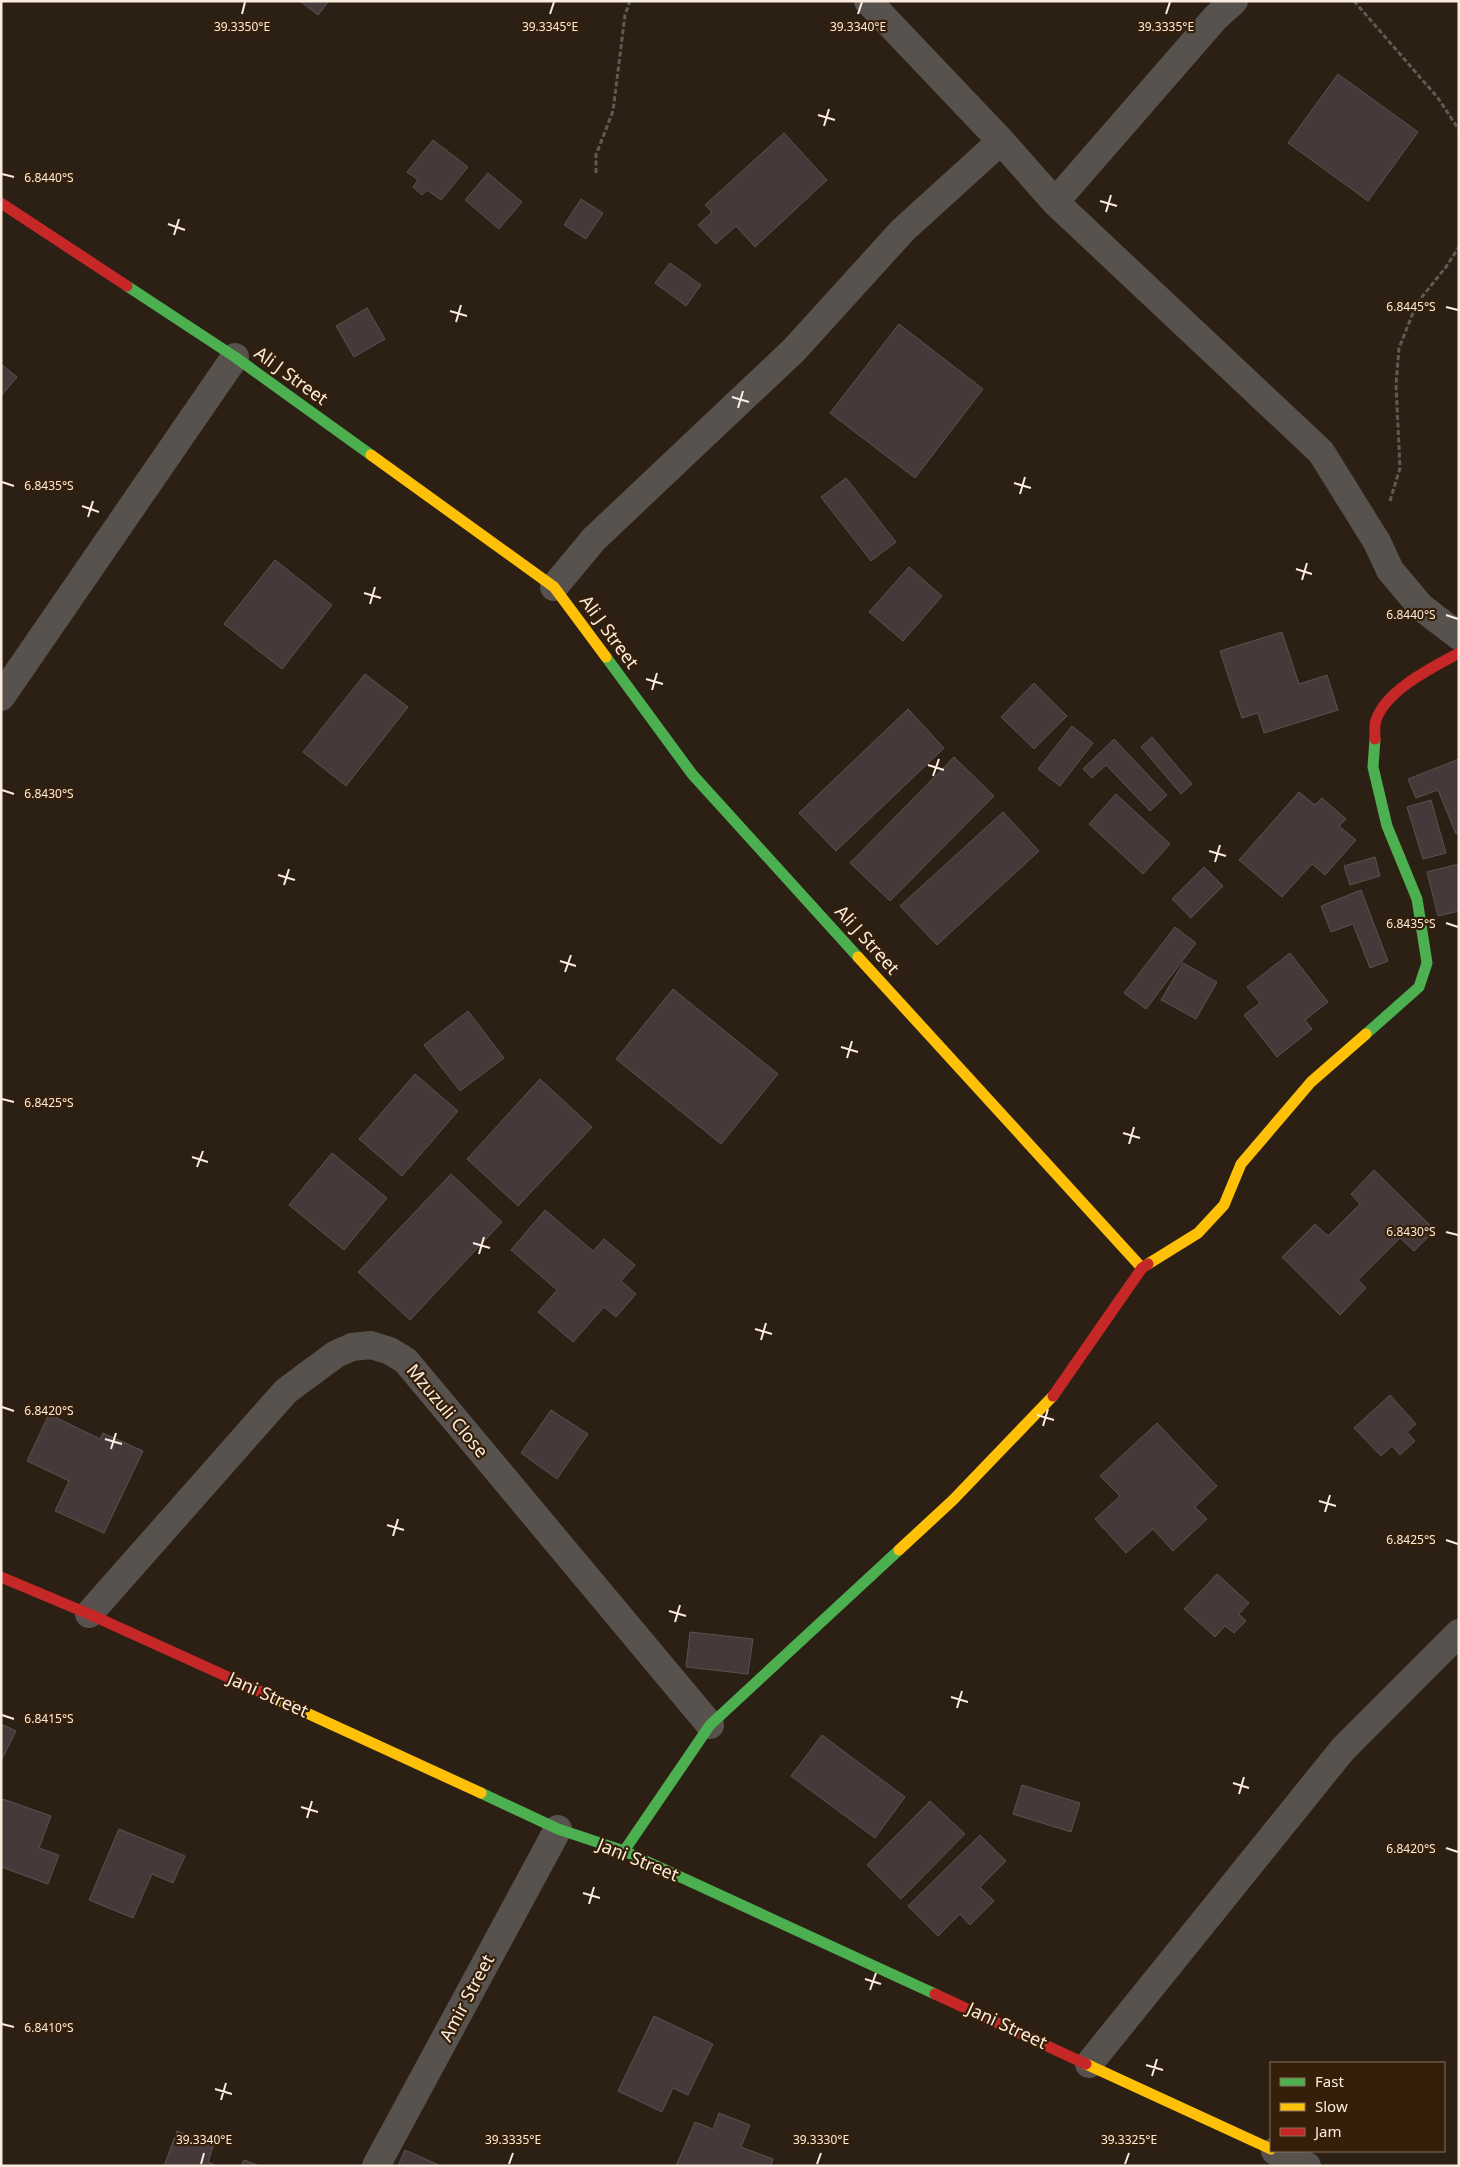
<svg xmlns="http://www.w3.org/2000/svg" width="1460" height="2167" viewBox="0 0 1460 2167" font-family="'Noto Sans',sans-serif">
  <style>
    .building { fill: #453a39; stroke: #5c5151 }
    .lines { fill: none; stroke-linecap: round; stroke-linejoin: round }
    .path { stroke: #615a54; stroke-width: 3; stroke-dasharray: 5 2.5; stroke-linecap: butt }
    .street { stroke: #58524e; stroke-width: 28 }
    .fast { stroke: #4caf50; stroke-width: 11 }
    .slow { stroke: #ffc107; stroke-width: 11 }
    .jam { stroke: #c62828; stroke-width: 11 }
    .ticks { fill: none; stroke: #fbecde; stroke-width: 2 }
    .labels { text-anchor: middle; stroke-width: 4.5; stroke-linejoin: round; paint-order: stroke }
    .street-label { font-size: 18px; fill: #fbecde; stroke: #361f09 }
    .ticks-label { font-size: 12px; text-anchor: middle; fill: #fbecde; stroke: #361f09; stroke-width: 4.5; stroke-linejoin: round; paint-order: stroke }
  </style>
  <rect width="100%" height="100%" fill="#2c1f14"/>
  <path class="building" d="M300 1H329L318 15Z
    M1338 74 1418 132 1368 201 1288 143Z
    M784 133 827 180 755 247 736 226 716 244 698 225 712 212 705 205Z
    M433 140 468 167 441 200 427 190 422 195 413 187 418 180 407 172Z
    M488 173 522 202 499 229 465 200Z
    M581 199 603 213 586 239 564 225Z
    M670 263 701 285 686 306 655 283Z
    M367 308 385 339 354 357 336 326Z
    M899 324 983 389 915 478 830 413Z
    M1 364 17 377 1 396Z
    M846 478 896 542 871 561 821 497Z
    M275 560 332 605 282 669 224 624Z
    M909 567 942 596 903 641 869 612Z
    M1282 632 1299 684 1327 675 1338 710 1264 733 1258 713 1242 718 1220 651Z
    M365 674 408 707 346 786 303 752Z
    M1034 683 1067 716 1034 749 1001 717Z
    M908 709 944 748 836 851 799 813Z
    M1072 726 1093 743 1060 786 1038 769Z
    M1152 737 1192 784 1181 794 1141 747Z
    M1114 739 1167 795 1150 811 1106 765 1092 778 1083 769Z
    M954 757 994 796 890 901 850 863Z
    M1459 759V833L1456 834 1438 790 1416 798 1408 779Z
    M1299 792 1315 805 1322 798 1346 819 1339 826 1356 840 1325 875 1312 864 1282 897 1239 860Z
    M1116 794 1170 844 1143 874 1089 824Z
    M1431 800 1446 853 1423 859 1407 807Z
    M1003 812 1039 851 937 945 900 906Z
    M1375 857 1380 876 1350 885 1344 866Z
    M1459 864V911L1438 916 1427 872Z
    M1204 867 1223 886 1191 918 1172 899Z
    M1361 890 1388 961 1370 968 1353 924 1331 932 1321 906Z
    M1175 927 1196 943 1146 1009 1124 993Z
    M1290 953 1328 1002 1305 1020 1312 1029 1277 1057 1244 1015 1260 1003 1247 987Z
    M1183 963 1217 982 1196 1019 1161 1000Z
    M673 989 778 1074 721 1144 616 1059Z
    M468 1011 504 1058 460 1091 424 1045Z
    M415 1074 458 1111 402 1176 359 1139Z
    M540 1079 592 1127 518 1206 467 1159Z
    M332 1153 387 1198 344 1250 289 1205Z
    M1374 1170 1435 1230 1414 1251 1400 1238 1358 1280 1366 1288 1340 1315 1282 1257 1315 1224 1328 1236 1360 1204 1351 1194Z
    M451 1174 502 1222 410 1320 358 1272Z
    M545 1210 593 1251 604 1239 635 1265 621 1281 636 1294 616 1317 604 1307 573 1342 538 1312 557 1290 511 1250Z
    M1390 1395 1416 1424 1407 1432 1415 1441 1400 1455 1392 1446 1381 1456 1354 1428Z
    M551 1410 588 1434 557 1479 521 1453Z
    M49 1414 100 1439 103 1433 143 1451 104 1533 55 1511 69 1481 27 1461Z
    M1157 1423 1217 1486 1195 1507 1207 1519 1173 1551 1153 1529 1126 1553 1095 1519 1120 1496 1100 1476Z
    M1217 1574 1249 1603 1239 1614 1246 1621 1234 1633 1225 1626 1215 1637 1184 1609Z
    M690 1632 753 1639 748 1674 686 1667Z
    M1 1724 16 1731 1 1761Z
    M822 1735 905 1797 875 1838 791 1776Z
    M1022 1785 1080 1803 1071 1832 1013 1814Z
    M3 1799 51 1816 39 1848 59 1855 48 1884 1 1867V1804Z
    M930 1801 965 1834 901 1899 867 1865Z
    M119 1829 185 1856 173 1883 152 1874 133 1918 89 1900Z
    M980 1835 1006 1861 980 1887 994 1901 970 1925 960 1914 938 1936 908 1906Z
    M654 2016 713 2044 688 2095 673 2088 662 2112 618 2091Z
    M719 2113 750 2125 741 2147 773 2159 771 2166H676L695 2122 713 2129Z
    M177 2131 214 2144 208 2162 218 2166H164Z
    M405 2150 441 2166H398Z
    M244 2160 260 2166H241Z"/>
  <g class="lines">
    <path class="path" d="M1354 1 1438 98 1459 130
      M596 173V155L613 111 625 15 630 1
      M1390 501 1400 468 1396 385 1399 348 1417 303 1446 267 1459 247"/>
    <path class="street" d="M868 1 1001 141 1055 202 1321 452 1377 542 1390 570 1421 607 1459 636
      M1055 202 1216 17 1234 1
      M554 587 594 539 794 350 903 230 1001 141
      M1 697 235 357
      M89 1614 286 1391 336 1354 352 1347 371 1345 390 1351 406 1361 710 1725
      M1089 2064 1343 1749 1459 1633
      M1275 2151 1307 2166
      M376 2166 558 1829"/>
    <path class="fast" d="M127 286 235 357 371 455
      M606 657 692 774 858 957
      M1366 1034 1419 987 1427 963 1417 899 1387 826 1373 767 1375 739
      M481 1793 558 1829 624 1851 935 1994
      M624 1851 710 1725 899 1550"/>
    <path class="slow" d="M371 455 554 587 606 657
      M858 957 1142 1268
      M1148 1264 1198 1233 1224 1205 1241 1164 1311 1082 1366 1034
      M899 1550 953 1500 1053 1396
      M261 1692 481 1793
      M1086 2064 1271 2149"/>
    <path class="jam" d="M1 203 127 286
      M1375 739C1375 734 1374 726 1376 720 1386 690 1433 667 1459 653
      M1053 1396 1142 1268 1148 1264
      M1 1577 89 1614 261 1692
      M935 1994 1086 2064"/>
  </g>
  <path class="ticks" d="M242 14 245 2M550 14 554 2M858 14 862 2M1166 14 1170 2M818 115 835 120M824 126 829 109M2 174 14 177M1100 201 1117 206M1106 212 1111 195M168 224 185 230M174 235 179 219M1446 307 1458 310M450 311 467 316M456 322 461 305M732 397 749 402M738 408 743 391M2 482 14 486M1014 483 1031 488M1020 494 1025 477M82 506 99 512M88 517 93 501M1296 569 1312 574M1302 580 1307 563M364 593 381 598M370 604 375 587M1446 615 1458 619M646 679 663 684M652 690 657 673M928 765 944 770M933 776 939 759M2 790 14 794M1209 851 1226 856M1215 862 1220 845M278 875 295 880M284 885 289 869M1446 923 1458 927M560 961 576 966M565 972 571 955M841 1047 858 1052M847 1058 852 1041M2 1099 14 1102M1123 1133 1140 1138M1129 1144 1134 1127M192 1157 208 1162M197 1167 203 1151M1446 1232 1458 1235M473 1243 490 1248M479 1254 484 1237M755 1329 772 1334M761 1340 766 1323M2 1407 14 1411M1037 1415 1054 1420M1043 1426 1048 1409M105 1439 122 1444M111 1449 116 1433M1319 1501 1336 1506M1325 1512 1330 1495M387 1525 404 1530M393 1536 398 1519M1446 1540 1458 1544M669 1611 686 1616M675 1622 680 1605M951 1697 968 1702M957 1708 962 1691M2 1715 14 1719M1233 1783 1249 1788M1239 1794 1244 1777M301 1807 318 1812M307 1818 312 1801M1446 1848 1458 1852M583 1893 600 1898M589 1904 594 1887M865 1979 881 1984M870 1990 876 1973M2 2024 14 2027M1146 2065 1163 2070M1152 2076 1157 2059M215 2089 232 2094M221 2100 226 2083M201 2164 204 2153M509 2164 513 2153M817 2164 821 2153M1125 2164 1129 2153"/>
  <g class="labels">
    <g class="street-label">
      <text transform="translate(291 376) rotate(36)" y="6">Ali J Street</text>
      <text transform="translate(609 632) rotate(54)" y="6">Ali J Street</text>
      <text transform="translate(867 940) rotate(48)" y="6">Ali J Street</text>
      <text transform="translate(447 1411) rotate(50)" y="6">Mzuzuli Close</text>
      <text transform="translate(268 1695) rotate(24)" y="6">Jani Street</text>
      <text transform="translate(638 1860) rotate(22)" y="6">Jani Street</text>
      <text transform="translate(467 1998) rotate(-62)" y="6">Amir Street</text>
      <text transform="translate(1007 2026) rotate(25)" y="6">Jani Street</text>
    </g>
  </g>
  <g class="ticks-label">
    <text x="242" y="31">39.3350°E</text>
    <text x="550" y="31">39.3345°E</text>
    <text x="858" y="31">39.3340°E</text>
    <text x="1166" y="31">39.3335°E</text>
    <text x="49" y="182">6.8440°S</text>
    <text x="1411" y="311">6.8445°S</text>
    <text x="49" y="490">6.8435°S</text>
    <text x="1411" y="619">6.8440°S</text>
    <text x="49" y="798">6.8430°S</text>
    <text x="1411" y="928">6.8435°S</text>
    <text x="49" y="1107">6.8425°S</text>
    <text x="1411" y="1236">6.8430°S</text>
    <text x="49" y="1415">6.8420°S</text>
    <text x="1411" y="1544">6.8425°S</text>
    <text x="49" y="1723">6.8415°S</text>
    <text x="1411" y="1853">6.8420°S</text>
    <text x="49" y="2032">6.8410°S</text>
    <text x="204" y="2144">39.3340°E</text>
    <text x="513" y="2144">39.3335°E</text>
    <text x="821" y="2144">39.3330°E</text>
    <text x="1129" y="2144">39.3325°E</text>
  </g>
  <rect width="1460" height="2167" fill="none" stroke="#fbecde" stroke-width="5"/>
  <rect x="1270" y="2062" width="175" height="90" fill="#361f09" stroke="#85715e"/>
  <rect x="1280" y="2078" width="25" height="8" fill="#4caf50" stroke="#85715e"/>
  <text x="1315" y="2087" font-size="15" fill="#fbecde">Fast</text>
  <rect x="1280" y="2103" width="25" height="8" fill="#ffc107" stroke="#85715e"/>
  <text x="1315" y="2112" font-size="15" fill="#fbecde">Slow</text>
  <rect x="1280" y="2128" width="25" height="8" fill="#c62828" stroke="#85715e"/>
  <text x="1315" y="2137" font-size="15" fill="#fbecde">Jam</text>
</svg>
